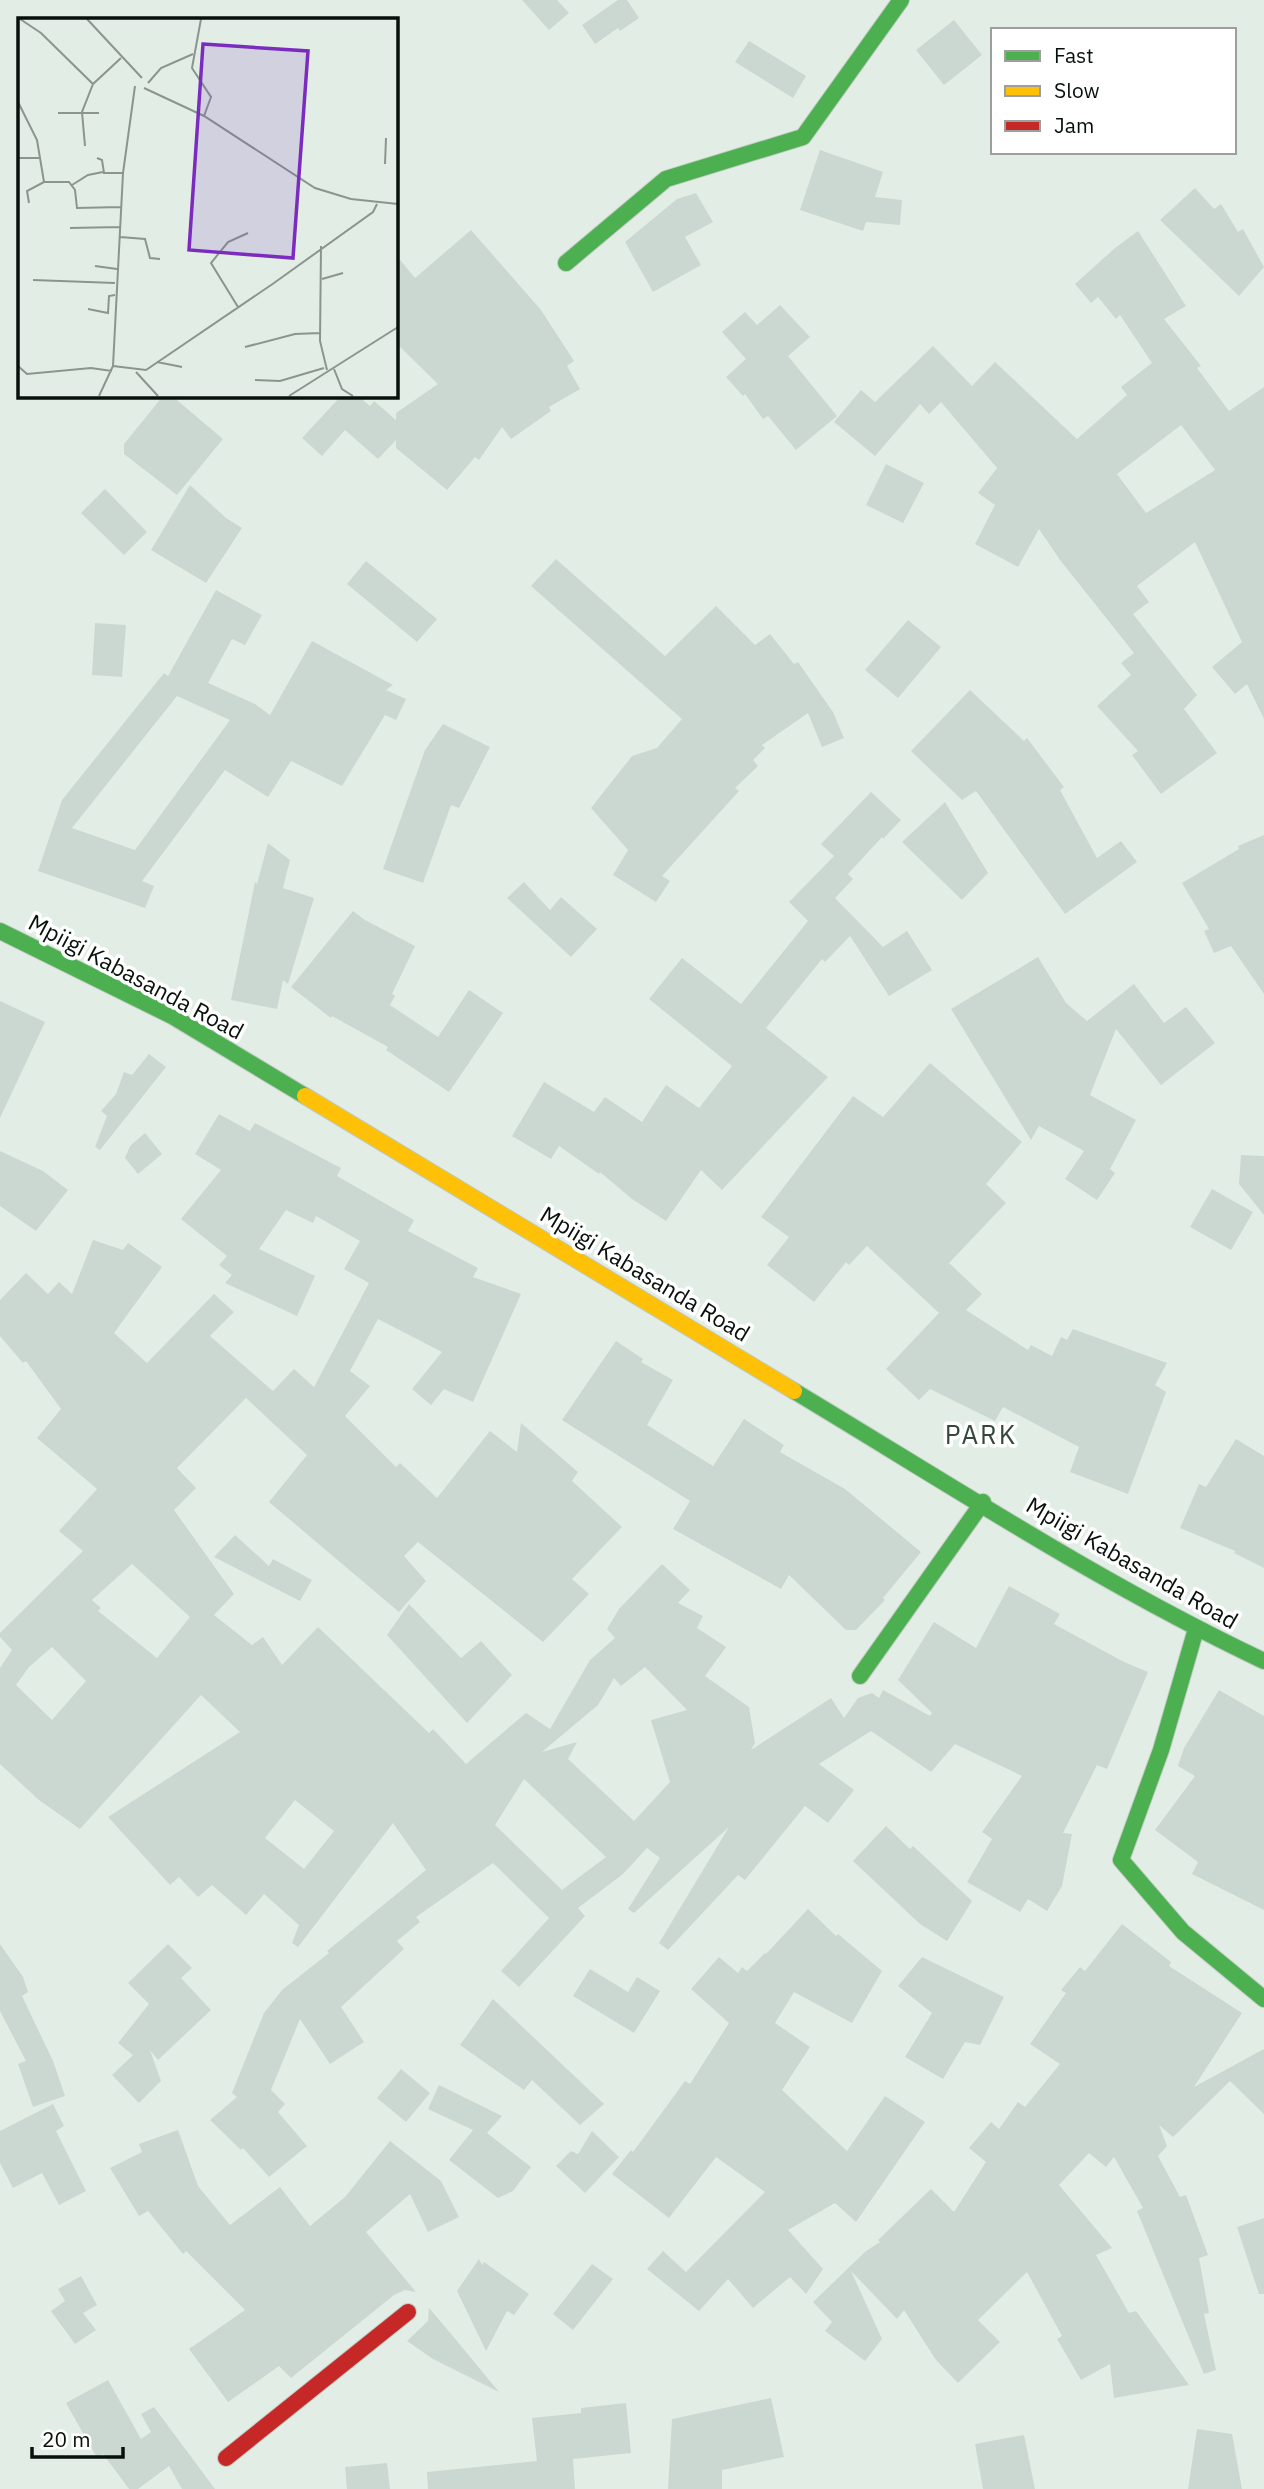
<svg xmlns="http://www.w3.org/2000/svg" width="1264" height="2489" viewBox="0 0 1264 2489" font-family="'IBM Plex Sans',sans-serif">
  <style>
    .building { fill: #cbd7d1; fill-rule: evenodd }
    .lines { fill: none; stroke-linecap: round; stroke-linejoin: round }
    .fast-casing { stroke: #bec9c1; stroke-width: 18 }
    .slow-casing { stroke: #bec9c1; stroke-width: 18 }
    .jam-casing { stroke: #bec9c1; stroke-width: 18 }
    .fast { stroke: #4caf50; stroke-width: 16 }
    .slow { stroke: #ffc107; stroke-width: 16 }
    .jam { stroke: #c62828; stroke-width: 16 }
    .labels { text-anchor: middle; stroke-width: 7; stroke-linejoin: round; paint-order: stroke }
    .street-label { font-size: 23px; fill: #08100b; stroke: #fff }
    .quarter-label { font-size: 26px; letter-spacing: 2px; fill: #34473a; stroke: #fff }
    .inset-road { fill: none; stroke: #8b958e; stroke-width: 2 }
    .view { fill: #7b2cbf; fill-opacity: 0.15; stroke: #7b2cbf; stroke-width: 3.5 }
    .inset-edge { fill: none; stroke: #08100b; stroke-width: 3.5 }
  </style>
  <rect width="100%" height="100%" fill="#e2eee5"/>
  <path class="building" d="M522 0H557L569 13 549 30Z
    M618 0H627L639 18 620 31 618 28 595 44 582 25Z
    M954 20 982 55 944 85 916 50Z
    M749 41 806 76 793 98 735 62Z
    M820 150 883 172 875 197 902 200 900 225 866 222 863 231 800 210Z
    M1195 188 1214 209 1221 204 1238 232 1243 229 1264 267 1239 296 1160 220Z
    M696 193 713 222 685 237 701 265 653 292 625 242 677 199Z
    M471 230 541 310 574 361 567 366 580 389 549 407 551 411 511 439 502 427 479 460 475 457 447 490 396 448V440L378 459 345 430 322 456 302 438 341 396H358L370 406 374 401 396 420V413L438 384 396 343V255L415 278Z
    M1138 231 1186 306 1164 319 1201 366 1197 368 1229 411 1264 387V719L1247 684 1235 694 1212 667 1242 642 1195 542 1137 586 1149 602 1133 614 1197 695 1184 709 1217 753 1161 794 1132 755 1138 751 1097 706 1131 675 1121 663 1134 653 1060 560 1039 529 1018 567 975 544 995 505 978 493 997 468 941 402 929 414 920 404 875 456 834 422 861 390 875 402 933 346 972 386 995 362 1077 439 1127 395 1121 387 1152 363 1120 315 1116 319 1098 297 1091 303 1075 284 1115 248ZM1181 425 1215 470 1146 513 1117 474Z
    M780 305 810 337 788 356 837 416 796 450 768 416 763 419 745 394 743 396 726 377 746 359 722 332 745 312 757 325Z
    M163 396H172L223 439 177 495 124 454V444Z
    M886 464 924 483 903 523 866 505Z
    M190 485 226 518 242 528 206 583 151 550Z
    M105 489 147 532 124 555 81 513Z
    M556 559 665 656 716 606 755 645 770 634 794 664 798 662 833 712 844 738 822 747 808 713 762 745 765 748 753 760 758 766 735 788 739 791 662 876 670 881 656 902 613 875 628 850 591 808 632 756 657 748 682 719 531 586Z
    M366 561 437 619 417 642 347 584Z
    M216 590 262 615 245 645 232 639 208 683 255 704 270 715 312 641 393 685 386 690 406 699 396 720 385 715 342 786 291 761 268 797 225 770 142 881 154 886 145 908 38 871 62 800 164 673 168 676ZM177 696 230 720 135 850 72 828Z
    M908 620 941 647 898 698 865 670Z
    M95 623 126 625 122 677 92 675Z
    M970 690 1024 741 1027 738 1064 787 1060 790 1097 858 1121 841 1137 862 1065 914 976 791 962 800 911 751Z
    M443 724 490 747 459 808 451 805 423 883 383 869 425 750Z
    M871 792 901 820 883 839 882 837 848 874 853 879 835 898 883 947 907 931 932 970 889 996 850 936 825 962 822 959 766 1028 828 1077 722 1190 701 1170 666 1221 632 1199 600 1172 599 1174 559 1146 551 1159 512 1136 544 1082 594 1112 605 1097 642 1122 666 1085 699 1108 732 1066 649 999 682 958 741 1004 808 921 789 902 834 856 821 844Z
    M945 802 988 873 962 900 902 842Z
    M1264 835V994L1231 946 1214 953 1204 931 1209 929 1182 883 1239 849 1238 846Z
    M268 843 290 860 283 888 314 898 288 984 283 980 277 1009 231 1000 255 882 257 884Z
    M524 882 550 910 561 897 597 929 571 957 507 898Z
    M353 911 365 920 415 946 392 994 395 996 390 1005 438 1037 469 990 503 1013 449 1092 386 1050 388 1047 332 1016 331 1018 291 987Z
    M1038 957 1066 1003 1087 1021 1134 984 1164 1023 1186 1007 1215 1043 1161 1085 1116 1029 1090 1095 1136 1120 1110 1169 1115 1173 1097 1200 1065 1179 1084 1151 1039 1126 1031 1140 951 1009Z
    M0 1001 45 1022 0 1118Z
    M149 1054 166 1067 100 1150 95 1147 107 1116 101 1111 116 1094 124 1072 132 1075Z
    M930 1063 1022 1142 986 1184 1006 1203 949 1263 982 1294 966 1310 1028 1350 1031 1345 1052 1356 1061 1337 1067 1340 1073 1329 1167 1363 1155 1385 1166 1392 1128 1494 1070 1472 1079 1447 1003 1407 995 1421 930 1389 919 1400 886 1369 939 1313 867 1246 849 1265 846 1262 814 1302 767 1265 789 1237 761 1217 853 1096 883 1117Z
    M219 1114 250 1131 255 1123 341 1168 337 1176 414 1220 408 1231 478 1268 473 1277 521 1294 473 1402 444 1389 431 1405 412 1389 442 1352 378 1319 350 1371 370 1386 345 1416 396 1467 400 1463 437 1498 490 1431 517 1452 521 1423 578 1472 572 1481 622 1527 572 1579 589 1594 543 1642 418 1542 404 1556 426 1581 399 1612 269 1502 307 1455 246 1398 177 1468 196 1488 174 1510 234 1594 214 1615 252 1645 263 1637 282 1665 318 1627 429 1733 433 1729 466 1764 526 1713 550 1729 590 1660 615 1638 607 1629 619 1609 662 1564 690 1590 678 1603 703 1616 697 1628 726 1647 705 1676 749 1707 755 1743 751 1750 831 1698 844 1718 858 1698 872 1693 879 1698 883 1690 930 1716 932 1713 898 1680 934 1622 976 1648 1009 1586 1060 1614 1054 1624 1124 1662 1148 1672 1107 1769 1097 1765 1063 1833 1072 1834 1062 1886 1047 1911 1028 1899 1020 1912 967 1882 992 1839 982 1832 1022 1776 955 1744 931 1772 871 1731 819 1764 854 1790 828 1823 805 1806 745 1880 738 1875 668 1950 659 1943 729 1827 634 1913 628 1909 660 1858 647 1848 623 1874 578 1908 585 1916 519 1987 501 1971 549 1918 493 1863 416 1917 420 1922 397 1941 404 1949 341 2007 364 2042 330 2064 300 2019 271 2090 285 2104 278 2112 307 2146 269 2177 243 2148 241 2150 210 2120 237 2097 232 2093 264 2013 282 1990 329 1953 327 1951 426 1870 393 1823 298 1947 292 1943 299 1925 264 1894 246 1915 212 1885 198 1897 179 1877 170 1885 108 1817 240 1732 201 1695 80 1829 39 1800 0 1764V1668L12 1650 0 1637V1633L83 1551 59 1531 97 1489 37 1438 61 1409 26 1361 23 1363 0 1336V1300L26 1273 48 1294 59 1282 72 1294 93 1240 123 1250 128 1243 162 1267 114 1333 147 1363 214 1294 234 1312 210 1336 273 1391 294 1369 314 1387 369 1283 344 1269 360 1241 316 1216 313 1223 286 1210 259 1249 315 1276 297 1316 225 1283 232 1275 219 1265 227 1256 181 1219 221 1170 195 1154ZM132 1564 190 1617 157 1658 98 1611 101 1608 92 1600ZM52 1647 86 1681 52 1720 16 1685 29 1667ZM645 1667 687 1710 651 1720 670 1782 634 1821 568 1759 577 1742 542 1752 598 1705 614 1678 621 1686ZM524 1779 606 1857 562 1890 495 1825ZM295 1800 334 1831 304 1869 265 1838Z
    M145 1133 162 1154 138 1174 125 1158 130 1146Z
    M0 1151 43 1171 68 1190 36 1231 0 1206Z
    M1241 1155 1264 1156V1215L1239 1184Z
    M1212 1189 1253 1212 1231 1250 1190 1227Z
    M616 1341 643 1359 641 1362 673 1380 647 1425 713 1466 744 1419 784 1445 780 1452 845 1489 921 1552 883 1598 885 1600 856 1630H846L789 1575 781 1589 673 1529 690 1501 562 1420Z
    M1236 1439 1264 1456V1568L1234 1553 1235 1551 1180 1528 1199 1484 1206 1487Z
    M235 1535 269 1566 273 1559 312 1580 300 1601 214 1557Z
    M409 1604 461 1658 481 1641 512 1675 467 1723 387 1635Z
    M1219 1690 1264 1716V1910L1192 1874 1198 1862 1155 1830 1195 1776 1178 1766 1184 1748Z
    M886 1826 910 1849 913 1846 972 1901 947 1941 920 1924 853 1861Z
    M808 1909 836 1936 838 1934 882 1971 852 2023 794 1992 775 2023 810 2047 782 2090 847 2151 885 2096 925 2122 856 2222 835 2203 788 2230 823 2269 806 2294 790 2277 753 2308 728 2279 699 2311 647 2269 663 2251 686 2272 765 2192 716 2157 669 2218 612 2174 631 2150 633 2152 685 2081 690 2084 729 2023 691 1989 719 1957 738 1973 742 1967 747 1971 765 1953 766 1954Z
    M1122 1924 1171 1962 1169 1966 1242 2013 1194 2087 1264 2049V2114L1230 2081 1173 2137 1159 2125 1167 2146 1158 2156 1180 2197 1186 2195 1208 2255 1199 2258 1209 2313 1204 2314 1216 2370 1204 2374 1137 2211 1143 2208 1114 2157 1106 2167 1089 2153 1059 2185 1112 2248 1096 2255 1129 2313 1136 2311 1189 2385 1114 2398 1110 2364 1081 2380 1057 2339 1062 2336 1027 2272 978 2320 1000 2342 958 2383 936 2360 904 2310 897 2319 851 2271 882 2339 865 2361 825 2331 832 2322 813 2302 866 2251 880 2242 878 2240 931 2189 954 2212 986 2162 969 2148 991 2122 999 2129 1018 2102 1025 2107 1060 2064 1030 2044 1066 1993 1061 1990 1080 1967 1085 1971Z
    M0 1944 23 1977 28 1992 22 1996 53 2061 65 2096 33 2107 18 2064 26 2061 0 2011Z
    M168 1944 192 1968 181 1978 211 2010 158 2060 150 2050 161 2081 139 2103 112 2075 133 2055 118 2043 149 2004 128 1983Z
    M922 1957 1004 1997 980 2045 965 2042 943 2079 905 2057 932 2013 898 1986Z
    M590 1969 628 1992 637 1977 660 1991 634 2033 573 1996Z
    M493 1999 604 2104 580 2125 532 2080 524 2090 460 2045Z
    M401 2069 430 2093 406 2122 377 2098Z
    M439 2085 502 2116 487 2133 531 2167 513 2191 498 2198 449 2160 473 2130 428 2109Z
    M53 2104 64 2126 56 2131 86 2191 59 2205 42 2173 13 2188 0 2163V2131Z
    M178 2130 198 2186 230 2225 280 2187 310 2226 345 2197 390 2141 441 2181 459 2217 428 2232 410 2194 366 2232 416 2292 405 2290 394 2295 291 2378 279 2366 228 2402 189 2349 245 2310 186 2251 183 2254 148 2211 139 2216 110 2168 142 2152 139 2144Z
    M592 2131 619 2157 585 2193 556 2166 571 2151 578 2154Z
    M1264 2218V2294H1259L1237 2227Z
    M479 2259 482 2265 484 2262 529 2294 514 2315 507 2311 486 2351 457 2291Z
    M592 2264 613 2279 573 2330 553 2314Z
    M81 2276 97 2305 83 2313 96 2330 75 2344 51 2311 65 2301 58 2289Z
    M429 2308 447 2329 499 2392 433 2359 407 2341 428 2321Z
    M108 2380 141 2439 151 2432 141 2414 154 2407 215 2489H182L169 2466 138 2489H129L103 2454 97 2458 66 2403Z
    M771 2398 784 2457 722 2470V2489H668L672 2419Z
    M626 2403 631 2453 573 2459 575 2489H428L427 2472 537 2461 532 2418 581 2413V2408Z
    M1197 2429 1232 2434 1242 2489H1188Z
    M1024 2435 1035 2489H983L975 2444Z
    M387 2463 390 2489H347L345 2467Z"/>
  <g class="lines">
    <defs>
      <path id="fast" d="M566 263 666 179 803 137 901 0
        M0 931 172 1016 305 1096
        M794 1391C949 1484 1101 1584 1264 1661
        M1196 1629 1161 1750 1121 1860 1183 1932 1264 1999
        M860 1676 983 1502"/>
      <path id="slow" d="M305 1096 794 1391"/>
      <path id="jam" d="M226 2458 408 2312"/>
    </defs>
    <use href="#fast" class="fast-casing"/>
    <use href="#slow" class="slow-casing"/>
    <use href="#jam" class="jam-casing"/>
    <use href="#fast" class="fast"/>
    <use href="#slow" class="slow"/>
    <use href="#jam" class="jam"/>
  </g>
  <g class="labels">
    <g class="street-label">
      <text transform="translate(136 977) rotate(28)" y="8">Mpiigi Kabasanda Road</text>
      <text transform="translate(645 1274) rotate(31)" y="8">Mpiigi Kabasanda Road</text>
      <text transform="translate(1132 1563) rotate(30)" y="8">Mpiigi Kabasanda Road</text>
    </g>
    <g class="quarter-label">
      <text x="981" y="1444">PARK</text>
    </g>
  </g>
  <g transform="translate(18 18)">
    <rect width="380" height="380" fill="#e2eee5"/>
    <path class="inset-road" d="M2 1 23 15 75 66 103 40M69 1 124 60M183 1 174 50 193 79 186 98M130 65 143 50 175 36M126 70 186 98 297 170 333 181 380 186M0 84 19 122 26 164H51L57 172 59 190 103 189M40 95H81M67 128 64 94 75 66M0 140H22M79 140 84 142 86 155H105M367 146 368 120M54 167 70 157 85 154M11 185 9 173 26 164M52 210 102 209M102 219 127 221 132 240 142 241M303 228 302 323 309 352M77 248 99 251M304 261 325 255M15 262 97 265M220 289 193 245 210 224 230 215M70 291 90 295 91 278 97 277M227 329 277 316 302 315M139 344 164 349M0 348 9 356 73 350 94 353M95 348 128 352 256 265 355 194 359 186M316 351 324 371 335 378M118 354 140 378M237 362 262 363 306 350M81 378 95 348 105 155 117 68M271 378 380 309"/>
    <path class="view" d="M185 26 290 33 275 240 171 232Z"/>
    <rect width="380" height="380" class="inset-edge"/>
  </g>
  <rect x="991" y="28" width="245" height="126" fill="#ffffff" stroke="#9c9f9d" stroke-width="2"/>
  <rect x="1005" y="51" width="35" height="10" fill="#4caf50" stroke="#9c9f9d" stroke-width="2"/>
  <text x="1054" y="63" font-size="21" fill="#08100b">Fast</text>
  <rect x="1005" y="86" width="35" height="10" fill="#ffc107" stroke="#9c9f9d" stroke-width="2"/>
  <text x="1054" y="98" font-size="21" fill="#08100b">Slow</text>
  <rect x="1005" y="121" width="35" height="10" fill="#c62828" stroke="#9c9f9d" stroke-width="2"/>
  <text x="1054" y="133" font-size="21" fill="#08100b">Jam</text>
  <path d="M32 2447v10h91v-10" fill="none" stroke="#08100b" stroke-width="3.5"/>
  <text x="42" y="2447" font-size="21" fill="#08100b" stroke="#ffffff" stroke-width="5" paint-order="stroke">20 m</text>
</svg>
